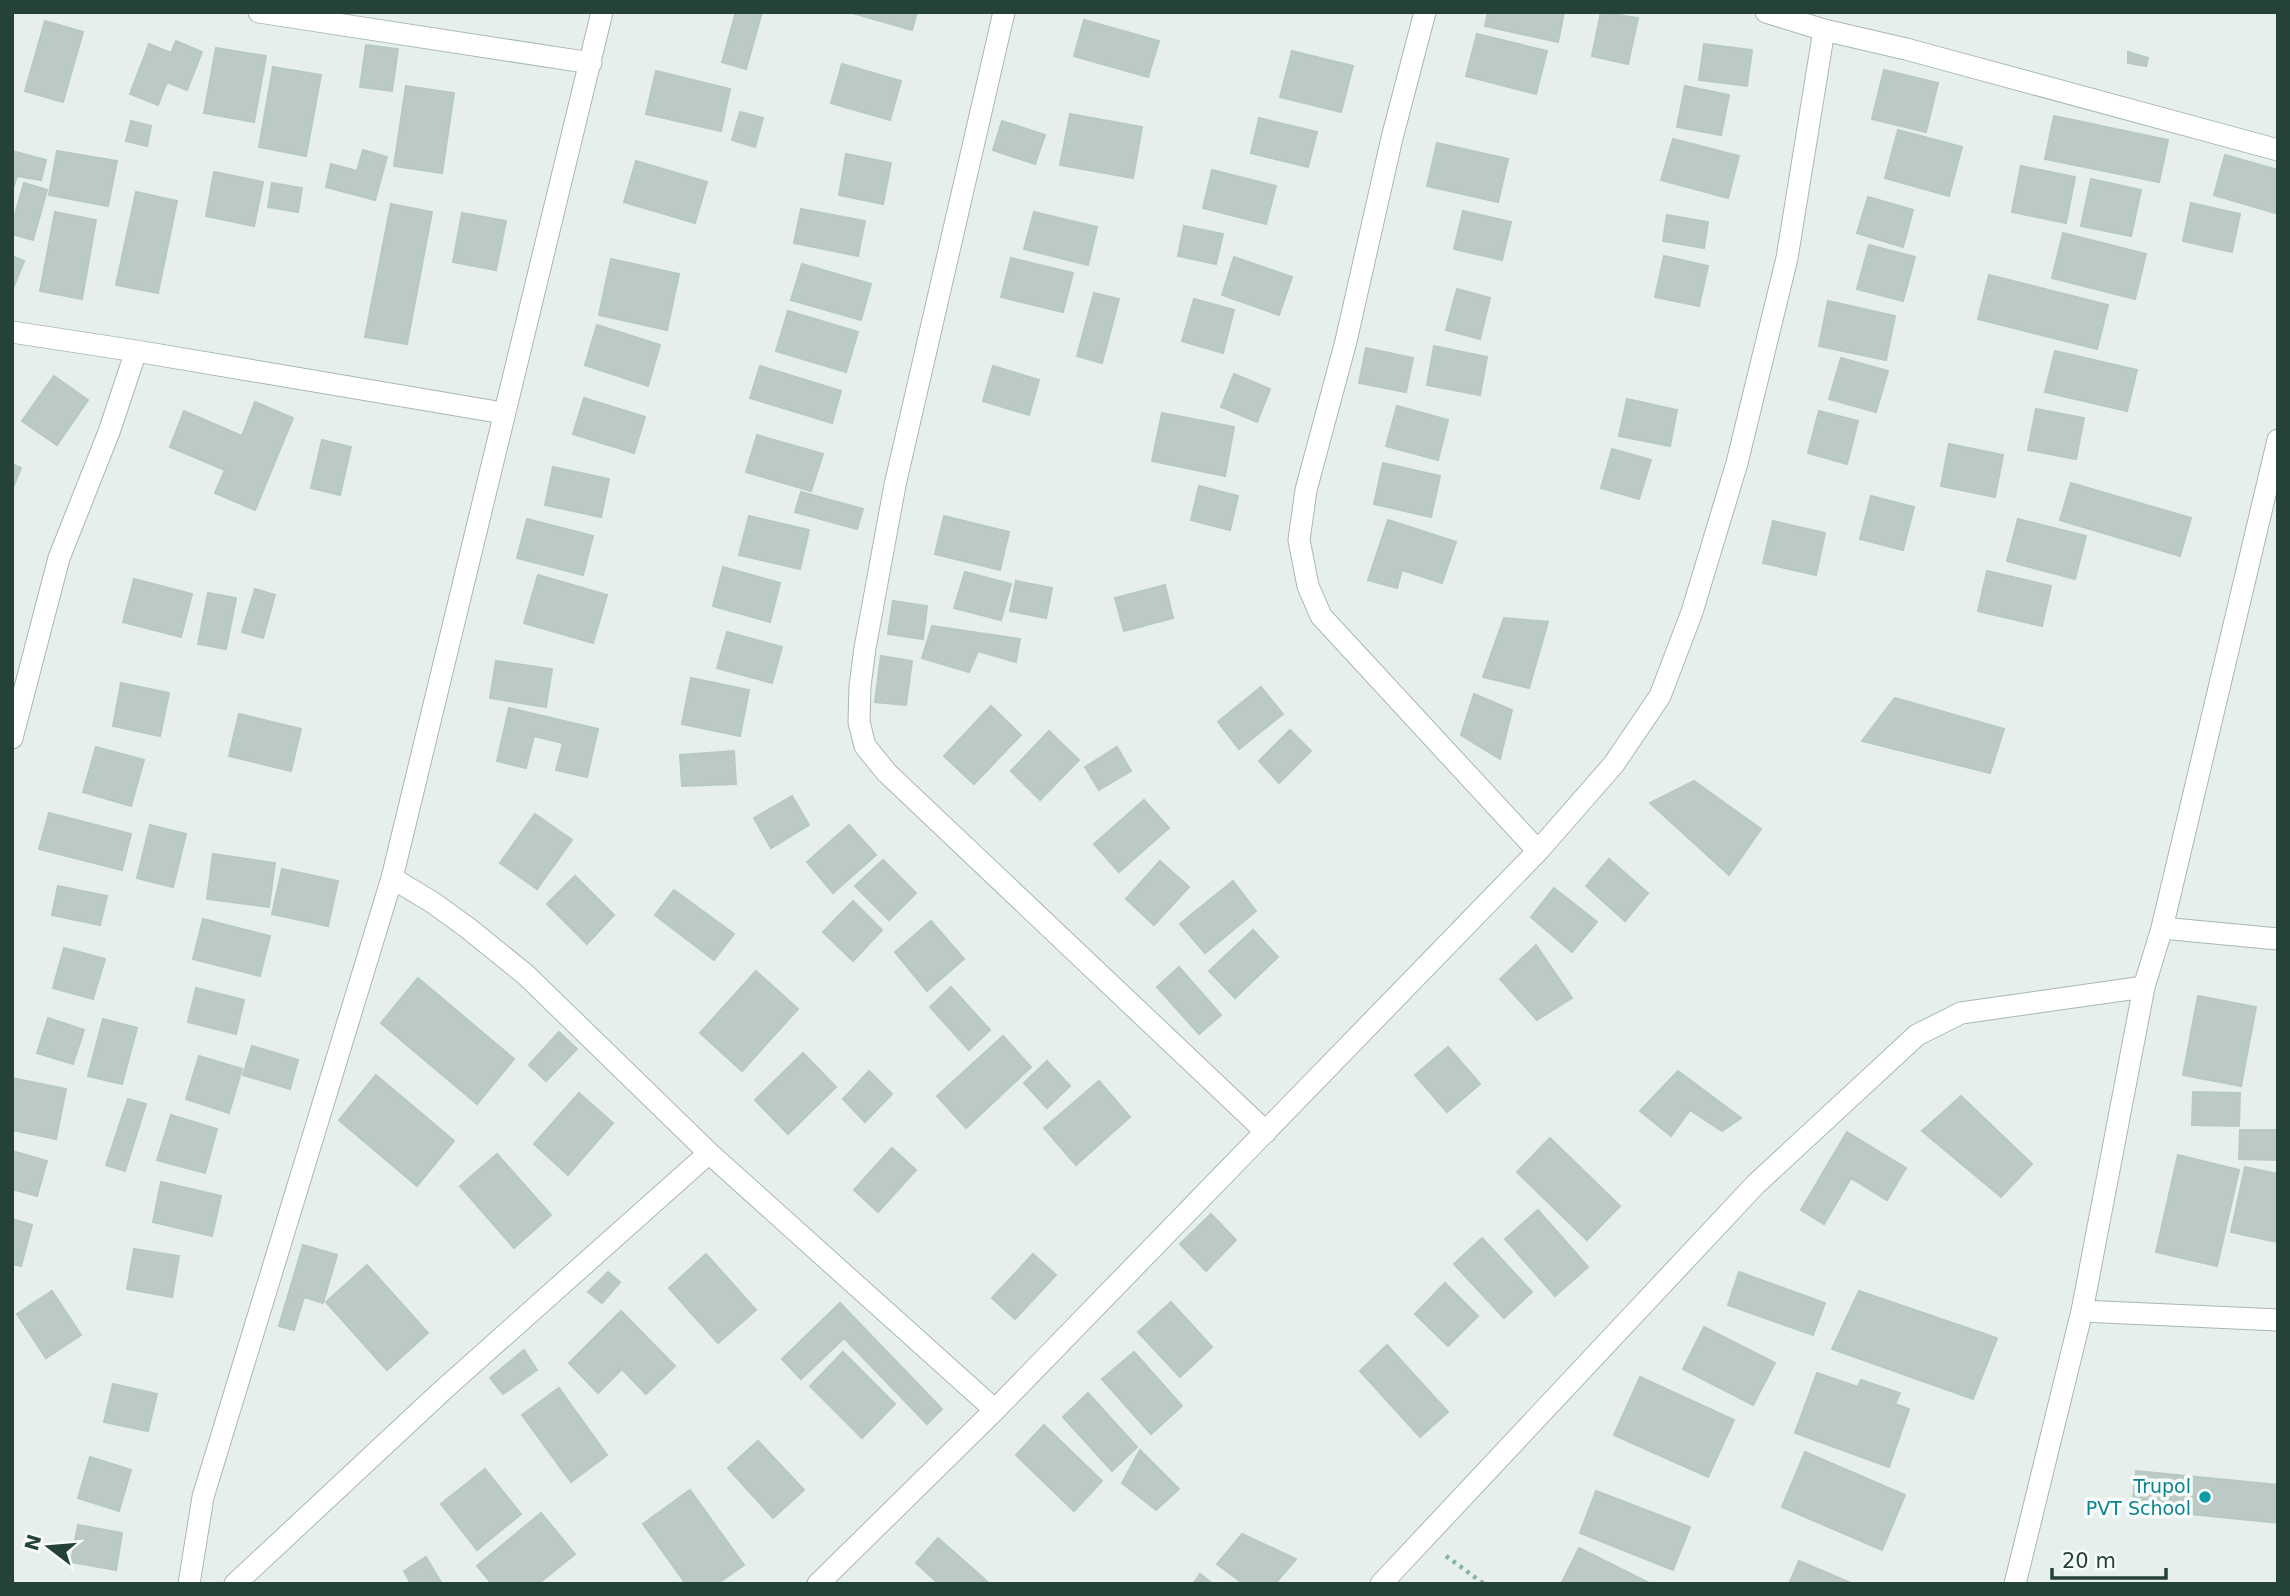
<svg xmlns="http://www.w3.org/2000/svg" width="2290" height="1596" viewBox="0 0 2290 1596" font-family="'DejaVu Sans',sans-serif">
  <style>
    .building { fill: #bbcac4; stroke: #b8c9c2; stroke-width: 2 }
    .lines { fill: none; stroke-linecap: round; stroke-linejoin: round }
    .street-casing { stroke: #a8b8b2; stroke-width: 23 }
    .path { stroke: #86b3a5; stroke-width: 4.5; stroke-dasharray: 3.5 5; stroke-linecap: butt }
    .street { stroke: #fff; stroke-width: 21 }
    .culture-dot { fill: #0f9aa8; stroke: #f7fbf9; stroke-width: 2.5 }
    .labels { text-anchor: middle; stroke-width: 7; stroke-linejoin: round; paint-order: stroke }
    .culture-label { font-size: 19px; fill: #0d838f; stroke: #f7fbf9; text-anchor: end }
  </style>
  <rect width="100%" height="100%" fill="#e6efeb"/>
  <path class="building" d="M736 12H762L746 69 722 62Z
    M849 12H917L912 30Z
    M1488 12H1564L1558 42 1485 26Z
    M1601 12 1638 18 1628 64 1592 56Z
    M1084 20 1159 41 1148 77 1074 56Z
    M45 21 83 32 63 102 25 91Z
    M1477 34 1547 51 1536 94 1466 76Z
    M176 41 202 52 187 90 167 82 158 105 130 94 149 44 171 53Z
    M1704 44 1752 50 1747 86 1699 80Z
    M366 45 398 49 392 91 360 87Z
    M216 48 266 56 254 122 204 113Z
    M1292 51 1353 66 1341 112 1280 97Z
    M2128 52 2148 58 2146 66 2128 63Z
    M842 64 901 81 890 120 831 103Z
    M273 67 321 75 306 156 259 147Z
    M1884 70 1938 83 1926 132 1872 119Z
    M656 71 730 89 721 131 646 114Z
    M406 86 454 93 442 173 394 166Z
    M1685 86 1729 95 1721 135 1677 127Z
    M740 112 763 118 755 147 732 140Z
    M1070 114 1142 127 1133 178 1060 165Z
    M2054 116 2168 140 2159 182 2045 159Z
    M1259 118 1317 132 1308 167 1251 153Z
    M131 121 151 126 147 146 126 141Z
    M1002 121 1045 135 1035 164 993 150Z
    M1898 130 1962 147 1949 196 1885 178Z
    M1673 139 1739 156 1728 198 1661 180Z
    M1437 143 1508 159 1498 202 1427 186Z
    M363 150 387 157 375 200 326 187 331 164 357 171Z
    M12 151 46 160 41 180 17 176 12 191Z
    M57 151 117 161 108 206 49 195Z
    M846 154 891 163 883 204 839 195Z
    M2225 155 2278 170V203L2275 213 2214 195Z
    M636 161 707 182 695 223 624 202Z
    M2021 166 2075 177 2066 223 2012 212Z
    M1212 170 1276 186 1266 224 1203 208Z
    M214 172 263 182 254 226 206 216Z
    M2091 179 2141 190 2131 236 2081 226Z
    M24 183 47 190 33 240 12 234V225Z
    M272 183 302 188 298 212 268 207Z
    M136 192 177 201 158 293 116 285Z
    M1868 197 1913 210 1903 247 1857 233Z
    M2191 203 2240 214 2232 252 2183 241Z
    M391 204 432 212 407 344 365 337Z
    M801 209 865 221 858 256 794 243Z
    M1463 211 1511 222 1502 260 1454 249Z
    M55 212 96 220 82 299 40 291Z
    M1034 212 1097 227 1088 265 1024 249Z
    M462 213 506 221 496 270 453 262Z
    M1667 215 1708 222 1704 248 1663 241Z
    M1184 226 1223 234 1216 264 1178 256Z
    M2063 233 2146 254 2135 299 2052 278Z
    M1869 245 1915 257 1903 301 1857 289Z
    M12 256 24 261 12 291Z
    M1664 256 1708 266 1699 306 1655 297Z
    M1234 257 1292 277 1279 315 1222 295Z
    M1011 258 1073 273 1063 312 1001 297Z
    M611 259 679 274 667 330 599 315Z
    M802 264 871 284 861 320 791 300Z
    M1989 275 2108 305 2097 349 1978 319Z
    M1457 289 1490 298 1480 339 1446 330Z
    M1094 293 1119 299 1102 363 1077 356Z
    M1194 299 1234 310 1223 353 1182 341Z
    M1828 301 1895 316 1886 360 1819 346Z
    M788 311 858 332 846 372 776 351Z
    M597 325 660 345 648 386 585 365Z
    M1434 346 1487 357 1480 395 1427 385Z
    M1366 348 1413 358 1406 392 1359 383Z
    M2055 351 2137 370 2127 411 2045 392Z
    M1841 358 1888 371 1876 412 1829 399Z
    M760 366 841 391 832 423 750 398Z
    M993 366 1039 380 1029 415 983 401Z
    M1234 374 1270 389 1257 422 1221 407Z
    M54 376 88 400 57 445 22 421Z
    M584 398 645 417 634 453 573 434Z
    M1627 399 1677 410 1670 446 1619 436Z
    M255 402 293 418 255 510 215 493 225 470 170 447 184 411 242 436Z
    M1397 406 1448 420 1438 460 1386 446Z
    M2036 409 2084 418 2076 459 2028 450Z
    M1819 411 1858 421 1847 464 1808 453Z
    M1162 413 1234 427 1225 476 1152 461Z
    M757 435 823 454 811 491 746 472Z
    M322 440 351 447 340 495 311 488Z
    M1949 444 2003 455 1995 497 1941 486Z
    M1612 449 1651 460 1639 499 1601 488Z
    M1383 463 1440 476 1431 517 1374 504Z
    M12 464 21 468 12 490Z
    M553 467 609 479 601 517 545 505Z
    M2071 483 2191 518 2180 556 2060 520Z
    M1199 486 1238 496 1230 530 1191 520Z
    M801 492 863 509 857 529 795 512Z
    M1871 496 1914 507 1903 550 1860 539Z
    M749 516 809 530 800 569 739 555Z
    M944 516 1009 532 1000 570 935 554Z
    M527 519 593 536 583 575 517 558Z
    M2018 519 2086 536 2075 579 2007 561Z
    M1388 520 1456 542 1442 583 1402 570 1397 588 1368 580Z
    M1773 521 1825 533 1816 575 1763 563Z
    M723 567 780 583 770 622 713 606Z
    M1987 571 2051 586 2042 626 1978 611Z
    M965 572 1011 584 1001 620 954 608Z
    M538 575 607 595 593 643 524 623Z
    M134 579 192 594 181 637 123 622Z
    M1016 581 1052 588 1046 618 1010 611Z
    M1165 585 1173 618 1124 631 1115 598Z
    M255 589 275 595 263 638 242 632Z
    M208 593 236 598 226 649 198 644Z
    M893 601 927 606 923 639 888 634Z
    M1504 618 1548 622 1529 688 1483 677Z
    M932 626 1020 639 1016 662 978 651 969 672 922 658Z
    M727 632 782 647 772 683 717 668Z
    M881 656 912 661 906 705 875 702Z
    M496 661 552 669 546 707 490 698Z
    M691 678 749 690 740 736 682 724Z
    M121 683 169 693 160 736 113 726Z
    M1261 687 1283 714 1239 749 1218 722Z
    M1474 694 1512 710 1500 759 1461 735Z
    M1895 698 2004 729 1990 773 1862 741Z
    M991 706 1021 735 974 784 944 756Z
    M509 708 598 729 587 777 556 770 563 743 534 736 526 768 497 761Z
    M239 714 301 729 291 771 229 756Z
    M1290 730 1311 751 1279 783 1259 761Z
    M1049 731 1079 760 1040 800 1011 771Z
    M96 747 144 760 131 806 83 792Z
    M1117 747 1131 771 1099 790 1085 767Z
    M734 751 736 784 682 786 680 755Z
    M1694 781 1761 829 1729 875 1650 803Z
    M792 796 809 825 771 848 754 818Z
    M1144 800 1169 828 1119 872 1094 844Z
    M49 813 131 834 122 870 39 849Z
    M535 814 572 840 537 889 500 863Z
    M150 825 186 834 173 887 137 878Z
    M849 825 876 855 833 893 807 862Z
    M213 854 275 863 269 907 207 899Z
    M1609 859 1648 893 1625 921 1586 886Z
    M883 860 916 893 889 920 855 886Z
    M1160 861 1189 887 1154 925 1126 899Z
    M282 869 338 881 328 926 272 914Z
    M575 876 614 915 587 944 547 904Z
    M1233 881 1256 911 1205 953 1180 924Z
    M58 886 107 896 100 925 52 915Z
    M1554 888 1597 922 1572 952 1531 917Z
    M674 890 734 934 714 960 655 915Z
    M853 901 882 930 853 961 823 932Z
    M203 919 270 936 260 976 193 959Z
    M931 921 964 959 927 991 895 952Z
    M1253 930 1278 957 1235 998 1209 971Z
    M1536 945 1572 998 1537 1020 1500 979Z
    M64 948 105 959 93 999 53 988Z
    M1179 967 1221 1015 1199 1034 1157 987Z
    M756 971 798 1009 742 1071 700 1033Z
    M418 978 514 1059 477 1104 381 1023Z
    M951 987 990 1030 969 1050 930 1007Z
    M196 988 244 1000 236 1034 188 1022Z
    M2198 996 2256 1007 2241 1086 2183 1075Z
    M48 1018 84 1030 73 1064 37 1053Z
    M103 1019 137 1028 122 1084 88 1076Z
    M559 1032 577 1049 546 1081 529 1065Z
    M1003 1036 1031 1067 966 1128 937 1096Z
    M252 1046 298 1060 290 1089 243 1075Z
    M1448 1047 1480 1084 1447 1112 1415 1075Z
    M803 1053 836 1087 788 1134 755 1100Z
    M199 1056 242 1069 229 1113 186 1099Z
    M1047 1061 1070 1086 1047 1108 1024 1083Z
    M869 1071 892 1094 865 1122 843 1099Z
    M1678 1071 1741 1118 1722 1131 1690 1110 1671 1136 1640 1111Z
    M376 1075 454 1141 417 1186 339 1120Z
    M12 1078 66 1089 56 1139 12 1130Z
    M1099 1081 1130 1117 1076 1165 1044 1128Z
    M2193 1092 2240 1093 2239 1126 2192 1125Z
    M579 1093 613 1123 568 1175 534 1144Z
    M1961 1096 2032 1164 2001 1197 1922 1131Z
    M128 1099 146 1104 125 1171 106 1165Z
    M171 1115 217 1129 205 1173 157 1160Z
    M2240 1130H2278V1160L2239 1159Z
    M1847 1132 1906 1168 1887 1200 1851 1178 1824 1224 1801 1210Z
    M1550 1138 1620 1206 1587 1240 1517 1172Z
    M892 1148 916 1170 878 1212 854 1190Z
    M12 1151 47 1161 37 1196 12 1189Z
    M497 1154 551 1215 514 1248 460 1186Z
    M2178 1155 2239 1170 2217 1266 2156 1252Z
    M2245 1167 2278 1174 2277 1242 2231 1232Z
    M161 1182 221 1196 212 1236 153 1222Z
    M1538 1210 1588 1267 1555 1296 1505 1239Z
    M1211 1214 1236 1240 1206 1271 1180 1244Z
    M12 1219 32 1225 21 1266 12 1264Z
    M1482 1238 1532 1292 1504 1318 1454 1264Z
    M303 1245 337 1255 323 1303 304 1297 294 1330 279 1326Z
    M134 1249 179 1256 172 1297 127 1289Z
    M706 1254 756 1310 718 1343 669 1288Z
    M1033 1254 1056 1275 1015 1319 992 1298Z
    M367 1265 428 1333 387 1370 326 1302Z
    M608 1272 620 1282 602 1303 588 1292Z
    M1739 1272 1825 1303 1813 1335 1728 1305Z
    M1445 1283 1478 1316 1448 1346 1415 1314Z
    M52 1291 81 1335 46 1358 17 1314Z
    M1859 1291 1997 1338 1973 1399 1832 1349Z
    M1171 1302 1212 1347 1180 1377 1138 1332Z
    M840 1303 942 1409 927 1424 844 1338 801 1379 782 1359Z
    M621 1311 675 1366 646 1394 622 1369 598 1393 569 1363Z
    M1704 1327 1775 1363 1753 1405 1683 1369Z
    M1387 1345 1448 1412 1420 1437 1360 1371Z
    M524 1350 537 1370 503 1394 490 1378Z
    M843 1352 895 1404 862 1438 810 1386Z
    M1134 1352 1182 1406 1151 1434 1102 1379Z
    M1817 1373 1858 1387 1861 1380 1900 1393 1895 1404 1909 1409 1889 1467 1795 1433Z
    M1640 1377 1734 1420 1708 1477 1614 1435Z
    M113 1384 157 1394 148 1431 104 1422Z
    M559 1388 607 1455 571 1482 522 1415Z
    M1088 1393 1137 1447 1112 1471 1063 1417Z
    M1044 1425 1102 1481 1074 1511 1016 1455Z
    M758 1441 804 1490 773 1518 728 1468Z
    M1140 1450 1179 1489 1156 1510 1122 1483Z
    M1805 1452 1905 1495 1882 1550 1782 1507Z
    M90 1457 131 1470 119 1511 78 1498Z
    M485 1469 521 1514 477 1550 441 1504Z
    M2136 1471 2278 1485V1523L2132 1508Z
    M690 1490 744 1565 717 1584H686L643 1524Z
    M1596 1491 1690 1527 1673 1570 1580 1533Z
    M541 1513 575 1554 538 1584H492L477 1566Z
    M78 1525 122 1533 116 1570 71 1562Z
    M1242 1534 1296 1559 1275 1584H1244L1217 1564Z
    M938 1538 990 1584H939L916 1563Z
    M1579 1548 1651 1584H1561Z
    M426 1557 442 1584H411L404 1571Z
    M1799 1561 1853 1584H1789Z
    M1200 1574 1213 1584H1193Z"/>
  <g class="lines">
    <defs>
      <path id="street" d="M259 12 591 63
        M1004 12 895 485 865 648 860 686 859 722 865 746 887 773 1266 1132
        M1425 12 1392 138 1346 341 1306 490 1299 540 1308 586 1321 616 1538 851
        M1766 12 1824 30 1906 49 2278 150
        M12 332 136 351 503 413
        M12 738 59 558 109 432 136 351
        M392 878 432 902 468 928 526 975 709 1153 995 1410
        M2162 928 2278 939
        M2082 1311 2278 1320
        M189 1584 203 1497 392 878 602 12
        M235 1584 443 1390 709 1153
        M818 1584 995 1410 1538 851 1614 764 1660 696 1692 612 1737 463 1787 258 1824 30
        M1381 1584 1756 1184 1917 1035 1961 1013 2144 987
        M2015 1584 2082 1311 2144 987 2162 928 2278 440"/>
    </defs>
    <use href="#street" class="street-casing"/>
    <path class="path" d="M1446 1556 1484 1584"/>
    <use href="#street" class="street"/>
  </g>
  <circle class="culture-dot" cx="2205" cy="1497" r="7"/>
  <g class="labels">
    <g class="culture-label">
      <text x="2191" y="1493">Trupol<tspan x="2191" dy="22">PVT School</tspan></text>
    </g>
  </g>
  <rect width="2290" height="1596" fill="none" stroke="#24423a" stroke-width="28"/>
  <g transform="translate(49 1547) rotate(286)" stroke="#f7fbf9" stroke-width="5" paint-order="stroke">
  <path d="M0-5L12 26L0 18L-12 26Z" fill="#24423a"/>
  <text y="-10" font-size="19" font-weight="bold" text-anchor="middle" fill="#24423a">N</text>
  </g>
  <path d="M2052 1568v10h114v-10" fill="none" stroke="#24423a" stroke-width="3.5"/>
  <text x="2062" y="1568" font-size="21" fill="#24423a" stroke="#f7fbf9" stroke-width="5" paint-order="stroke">20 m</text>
</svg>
